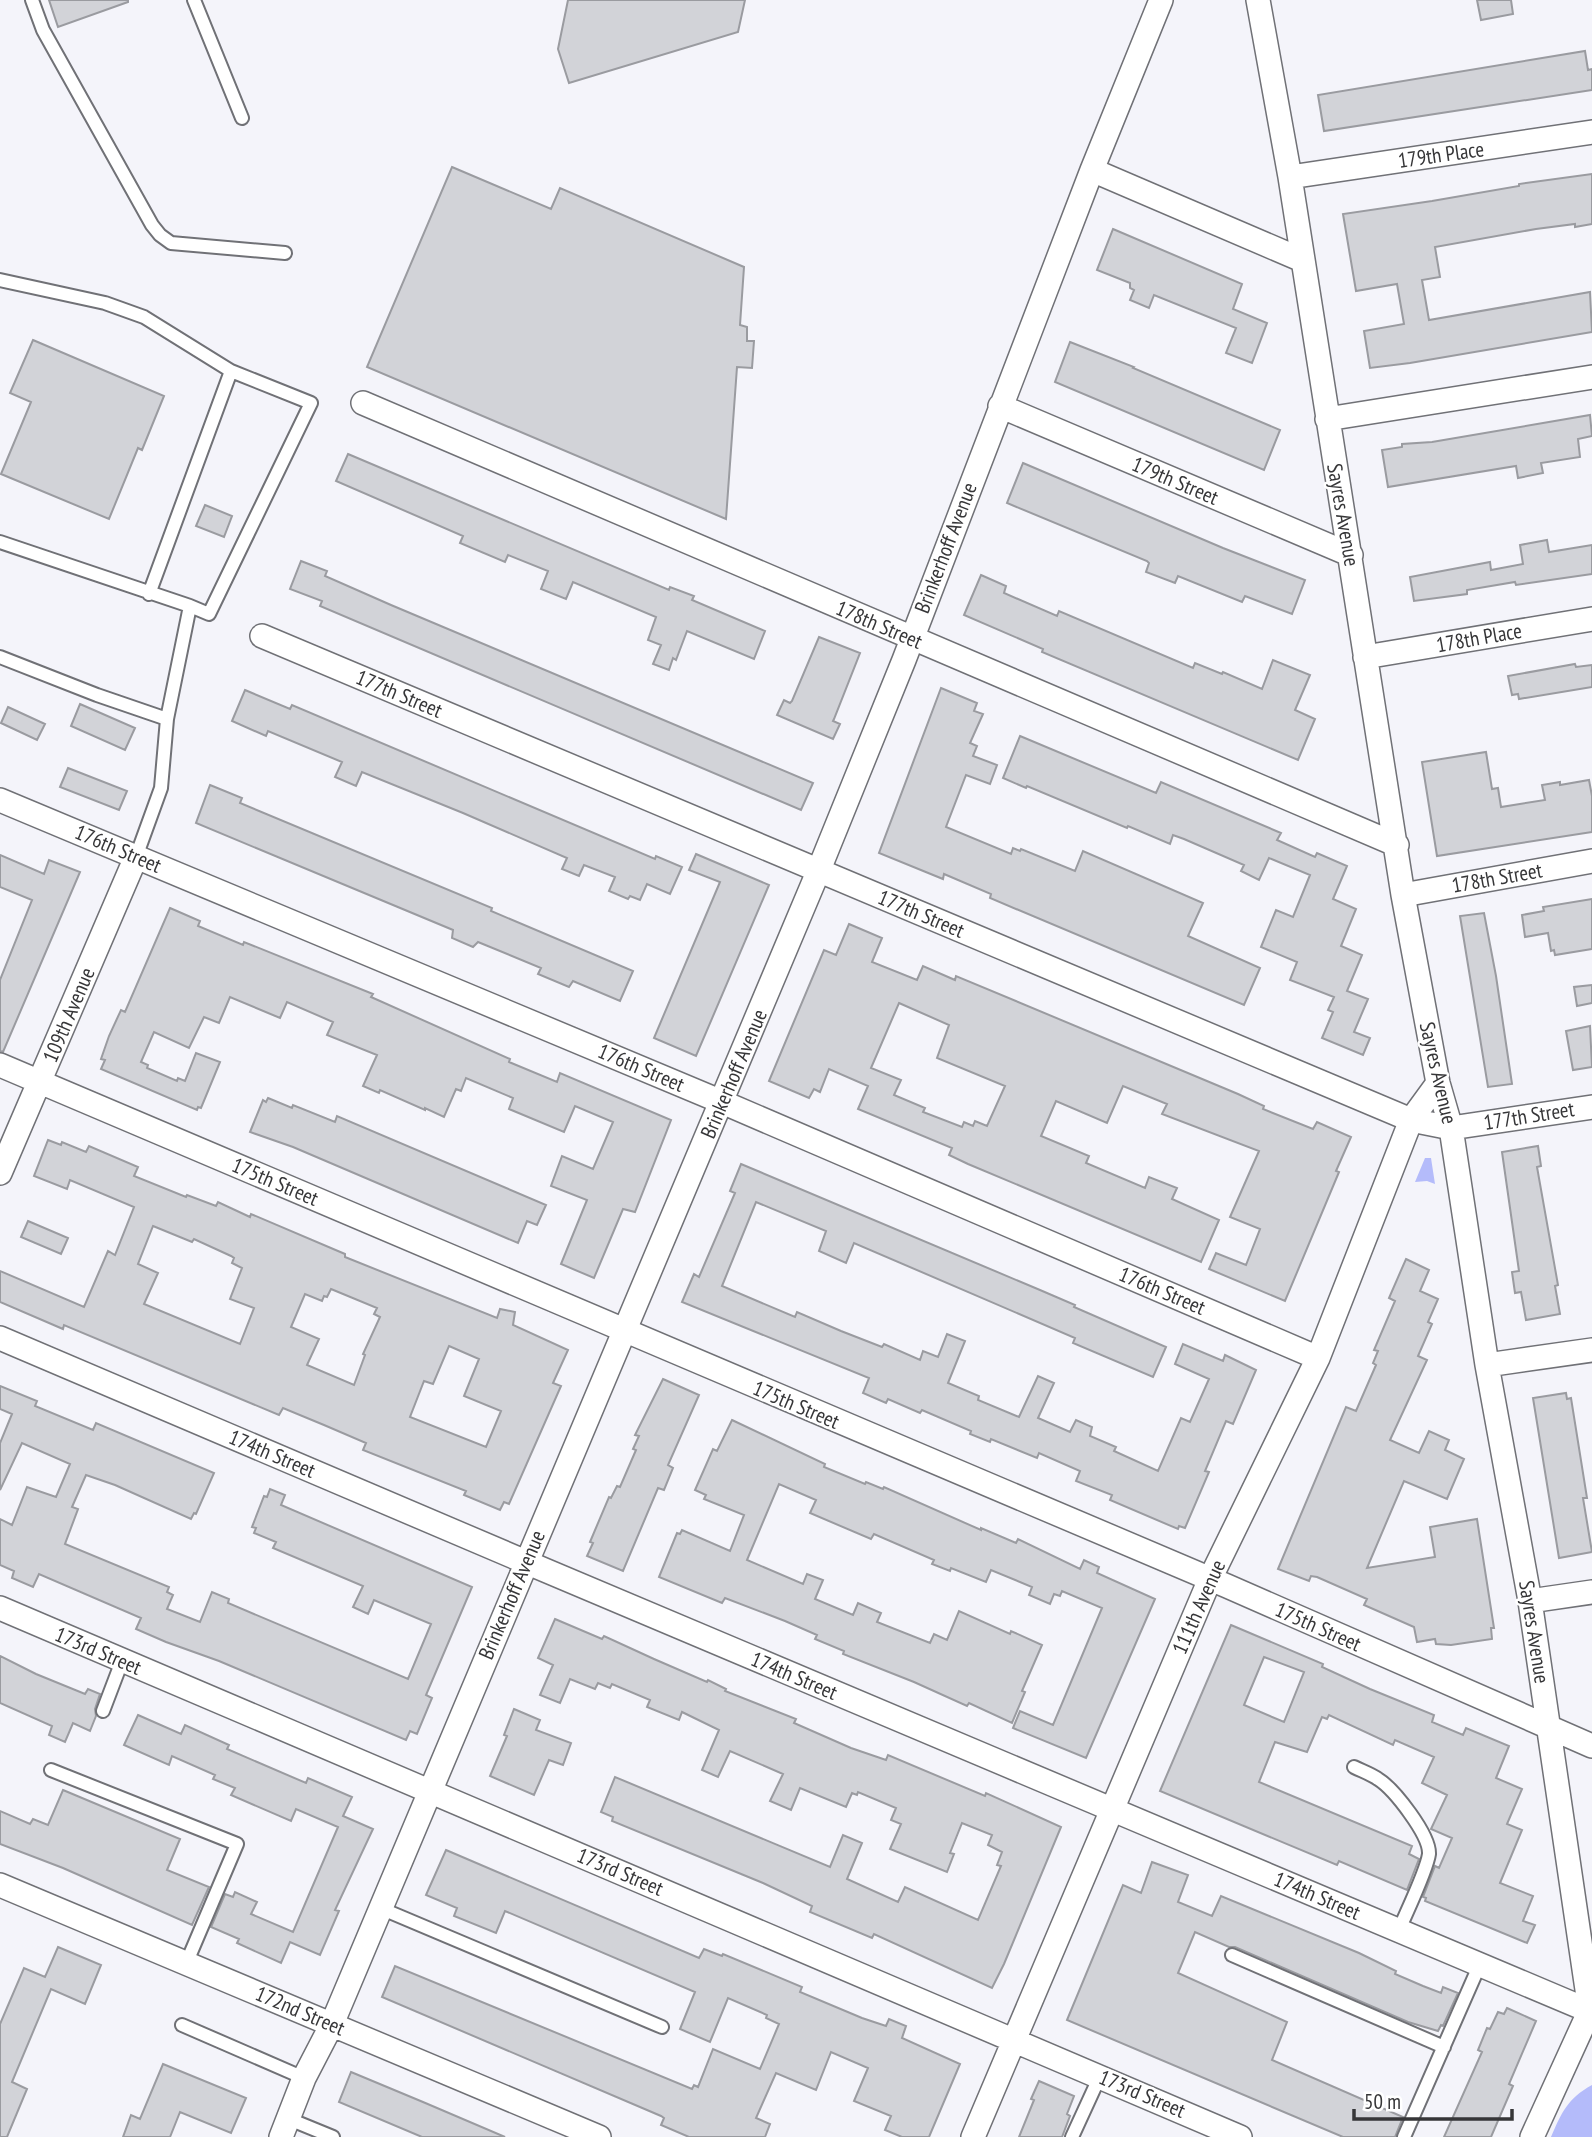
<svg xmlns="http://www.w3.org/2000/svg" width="1592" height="2137" viewBox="0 0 1592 2137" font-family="'PT Sans Narrow',sans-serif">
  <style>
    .green { fill: #b4bbfa }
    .building { fill: #d2d3d8; stroke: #9a9ba0; stroke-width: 2; fill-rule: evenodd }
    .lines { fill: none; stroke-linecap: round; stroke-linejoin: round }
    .service-casing { stroke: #707176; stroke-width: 16 }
    .minor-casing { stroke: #707176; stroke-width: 26 }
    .service { stroke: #fff; stroke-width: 12 }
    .minor { stroke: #fff; stroke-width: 23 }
    .labels { text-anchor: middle; stroke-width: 5; stroke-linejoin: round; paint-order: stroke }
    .street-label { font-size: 21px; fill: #363638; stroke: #fff }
  </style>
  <rect width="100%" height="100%" fill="#f4f4fa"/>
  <path class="green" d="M1425 1158H1431L1435 1184 1427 1181 1415 1182Z
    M1592 2085V2137H1551C1562 2112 1567 2099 1592 2085Z"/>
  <path class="building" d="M49 0H128V2L58 27Z
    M568 0H745L738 32 569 83 558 49Z
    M1477 0H1511L1513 14 1481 20Z
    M1585 51 1588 70 1592 69V90L1324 131 1318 95Z
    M452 167 551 209 560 188 744 267 740 325 747 327V341H754L752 368 737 367 726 519 367 367Z
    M1592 174V224L1575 227V224L1536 229 1435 247 1440 277 1422 280 1429 320 1590 292 1592 332 1410 363 1370 368 1364 331 1404 324 1397 284 1356 291 1343 214 1432 201 1519 186V184Z
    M1113 229 1242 284 1233 309 1267 323 1252 363 1226 353 1236 328 1154 295 1149 308 1130 300 1134 290 1130 288V283L1097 270Z
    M33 340 164 396 142 450 138 448 109 519 1 474 31 402 10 393Z
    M1070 342 1134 367 1133 368 1280 430 1264 470 1055 382Z
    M1590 415 1592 436 1578 439 1580 457 1541 463 1543 473 1518 478 1516 466 1388 487 1382 450 1402 447V444L1432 442Z
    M348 454 669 590 670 587 694 596 692 600 765 631 754 659 687 631 676 660 673 658 669 670 653 664 661 645 648 640 656 617 573 582 566 599 541 589 548 571 508 555 505 562 460 543 463 536 336 481Z
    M1023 463 1223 548 1305 580 1292 614 1245 596 1242 602 1178 576 1175 583 1146 572 1149 563 1147 561 1007 503Z
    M205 505 232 516 224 537 196 526Z
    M1547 540 1549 552 1592 545V574L1516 585 1515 582 1467 590V594L1414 601 1410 577 1490 562 1491 570 1523 564 1520 545Z
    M301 561 327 571 325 576 391 605 813 783 801 810 320 606 322 601 290 589Z
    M981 575 1006 586 1004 593 1057 616 1059 611 1193 668 1195 663 1222 674 1223 672 1262 689 1273 660 1310 675 1295 710 1315 719 1298 760 1042 652 1043 649 964 615Z
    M819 637 860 653 834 719 833 721 840 724 833 739 777 715 784 700 790 703 792 701Z
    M1575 664 1576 667 1592 665V687L1519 699 1518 694 1512 695 1508 676Z
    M941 688 977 703 974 711 983 714 970 743 977 746 973 756 997 765 990 784 966 775 946 827 1011 854 1013 848 1020 851 1021 849 1075 871 1083 851 1203 903 1188 936 1260 968 1244 1005 990 898 991 894 944 874 943 879 879 853Z
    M245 690 290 709 292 705 655 859 656 856 682 867 670 894 647 884 640 900 630 896 628 899 609 891 615 877 584 865 579 876 562 869 567 858 463 813 362 772 356 786 335 777 342 762 268 731 266 736 232 721Z
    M80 704 135 728 125 750 71 726Z
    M8 707 45 724 37 740 1 723Z
    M1020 736 1156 793 1161 782 1281 833 1277 840 1315 857 1317 853 1347 866 1333 899 1356 909 1341 946 1362 955 1347 991 1368 999 1354 1032 1370 1038 1363 1055 1322 1038 1333 1012 1328 1010 1334 997 1290 980 1297 962 1261 947 1276 910 1293 917 1310 875 1269 858 1259 880 1241 871 1244 865 1184 839 1173 835 1170 844 1128 826 1127 828 1027 786 1026 788 1003 778Z
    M1486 752 1492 789 1498 788 1501 807 1545 800 1542 785 1560 782V785L1589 780 1592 796V832L1437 856 1422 762Z
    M68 768 127 791 119 810 60 787Z
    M210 785 242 798 240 803 492 908 491 911 633 971 620 1001 573 981 569 987 538 974 541 968 478 942 473 947 452 938 453 930 196 823Z
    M696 854 769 885 696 1056 654 1038 720 882 689 870Z
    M0 855 44 874 49 860 80 872 3 1052 0 1051V980L32 900 0 887Z
    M1592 899V949L1555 955 1554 950 1551 951 1548 933 1525 937 1522 915 1544 911 1543 907Z
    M170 908 200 921 198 926 243 945 244 942 373 994 371 997 510 1059 509 1062 557 1082 560 1073 671 1120 635 1212 623 1209 594 1278 561 1264 587 1200 551 1186 562 1156 593 1169 613 1122 575 1106 564 1132 509 1109 513 1098 466 1078 461 1091 456 1089 444 1117 425 1108V1110L380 1090 379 1093 363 1086 377 1055 327 1035 333 1022 287 1002 280 1018 230 997 219 1023 204 1017 189 1048 154 1032 141 1062 148 1065 147 1068 177 1081 178 1078 185 1081 196 1053 220 1062 201 1108 198 1107 197 1110 101 1069 105 1060 101 1059 109 1036 121 1010 125 1012Z
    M1484 913 1496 976 1512 1084 1488 1087 1460 916Z
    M849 924 882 938 872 962 917 980 923 966 955 980 956 976 1238 1094 1264 1106 1263 1109 1313 1129 1317 1122 1351 1137 1336 1171 1339 1172 1285 1301 1209 1269 1216 1253 1246 1265 1260 1229 1230 1217 1259 1151 1162 1114 1167 1104 1123 1086 1107 1123 1056 1101 1041 1136 1089 1156 1086 1163 1145 1188 1149 1177 1177 1188 1172 1199 1219 1220 1201 1262 968 1164 949 1155 952 1148 858 1109 868 1086 829 1069 820 1092 814 1089 809 1098 769 1081 824 950 836 955ZM899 1003 949 1025 937 1058 1005 1086 987 1126 975 1121 973 1126 964 1122 962 1127 923 1112 925 1108 894 1095 901 1080 871 1068Z
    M1592 985V1003L1577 1006 1574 987Z
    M1590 1026 1592 1067 1573 1070 1566 1031Z
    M268 1098 292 1108 293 1105 335 1122 337 1116 546 1205 537 1225 527 1221 518 1243 293 1147 250 1132 263 1100 266 1102Z
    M48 1140 61 1145 62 1142 86 1152 89 1146 138 1167 134 1176 186 1197 187 1195 216 1206 218 1202 250 1217 251 1214 345 1254V1257L497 1318 500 1309 515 1312 513 1325 568 1350 553 1383 561 1386 509 1504 504 1502 500 1510 464 1495 466 1491 363 1450 366 1443 324 1425 283 1408 279 1415 64 1325 63 1329 0 1302V1271L84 1307 108 1251 115 1255 134 1207 70 1180 67 1189 34 1176ZM153 1226 192 1242 194 1239 231 1256 234 1258 232 1263 242 1268 230 1299 254 1308 240 1344 144 1304 158 1273 138 1264ZM331 1289 377 1308 374 1314 380 1317 363 1354 365 1355 354 1385 307 1365 319 1339 291 1327 305 1294 322 1301 324 1296 327 1297ZM449 1346 479 1359 464 1396 501 1411 486 1447 410 1417 424 1381 433 1384Z
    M1538 1146 1541 1166 1537 1167 1558 1285 1555 1286 1560 1314 1526 1320 1521 1292 1515 1293 1512 1272 1519 1271 1502 1152Z
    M741 1164 1040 1290 1075 1305 1074 1307 1166 1347 1153 1377 1073 1343 1075 1338 854 1243 846 1263 819 1251 826 1231 756 1202 722 1286 795 1317 797 1312 841 1331 882 1347 884 1344 920 1360 923 1351 938 1357 947 1334 965 1341 948 1383 979 1396 978 1400 1019 1417 1038 1376 1054 1383 1038 1418 1070 1432 1076 1420 1092 1427 1090 1436 1116 1447 1114 1451 1158 1471 1181 1418 1190 1422 1209 1379 1175 1364 1183 1344 1223 1361 1225 1355 1256 1370 1233 1424 1226 1421 1205 1471 1209 1472 1185 1528 1179 1526 1178 1529 1110 1500 1112 1495 1076 1481 1080 1471 1039 1453 1037 1458 991 1439 990 1442 970 1434 971 1431 922 1410 920 1413 888 1399 886 1403 863 1393 869 1378 682 1302 694 1274 699 1277 735 1193 730 1191Z
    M28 1221 68 1238 61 1254 21 1237Z
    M1406 1259 1429 1270 1420 1291 1438 1299 1428 1322 1432 1324 1418 1356 1427 1360 1390 1440 1419 1453 1429 1431 1449 1440 1445 1450 1464 1459 1447 1499 1404 1481 1367 1568 1435 1557 1430 1527 1477 1519 1494 1628H1491L1492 1639 1451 1645 1436 1644 1435 1639 1417 1642 1414 1627 1364 1605 1367 1599 1317 1577 1311 1576 1309 1581 1278 1569 1346 1407 1356 1411 1376 1365 1373 1363 1378 1351 1374 1350 1395 1301 1389 1298Z
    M663 1379 699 1395 668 1465 673 1468 664 1490 658 1488 623 1571 587 1556 593 1543 590 1542 609 1497 611 1498 617 1486 620 1487 636 1450 633 1449 639 1436 635 1435Z
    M0 1386 37 1401 35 1406 93 1430 96 1423 214 1473 196 1514 194 1513 191 1519 115 1485 86 1475 72 1507 78 1509 65 1544 169 1587 167 1592 173 1595 167 1609 200 1622 212 1592 229 1599 228 1603 408 1679 431 1624 374 1600 368 1614 353 1607 363 1586 273 1548 276 1542 254 1533 256 1528 252 1527 264 1496 267 1497 270 1489 285 1495 281 1505 472 1587 426 1695 432 1698 417 1734 410 1731 406 1740 219 1661 166 1642 136 1629 141 1618 39 1574 33 1587 12 1578 14 1571 0 1565V1519L12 1525 27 1487 56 1497 70 1464 22 1443 0 1490V1443L12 1414 0 1409Z
    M1566 1393 1567 1399 1571 1398 1587 1498H1583L1592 1552 1559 1558 1533 1398Z
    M732 1420 825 1464 824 1467 865 1484 866 1482 883 1489 884 1487 981 1530V1528L1016 1543 1018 1539 1080 1569 1084 1560 1099 1567 1097 1573 1155 1599 1086 1758 1013 1728 1020 1711 1053 1725 1102 1608 1062 1591 1060 1596 1054 1594 1050 1604 1029 1595 1032 1587 991 1570 986 1582 951 1568 950 1571 932 1564 934 1560 874 1534 871 1539 810 1513 816 1500 779 1484 747 1560 803 1584 807 1574 823 1580 815 1599 853 1615 858 1603 881 1613 877 1622 930 1643 934 1634 947 1640 959 1611 1010 1634 1011 1631 1042 1645 1022 1691 1025 1692 1012 1723 969 1703 967 1706 914 1682 843 1654 844 1651 815 1639 817 1635 785 1621 725 1598 722 1603 659 1577 677 1533 680 1534 682 1530 730 1551 744 1515 704 1499 706 1495 695 1490 713 1449 717 1451Z
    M555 1619 602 1639 604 1636 654 1659 707 1682 708 1680 726 1689 725 1691 796 1719 794 1723 851 1748 886 1760 888 1755 985 1796 986 1793 1061 1827 1004 1964 992 1988 874 1934 872 1938 810 1912 812 1906 763 1883 612 1821 613 1817 601 1812 615 1777 830 1867 843 1835 862 1843 847 1879 898 1902 905 1887 978 1920 1001 1866 997 1865 1002 1852 988 1845 992 1835 962 1823 950 1853 954 1854 947 1872 890 1849 901 1824 891 1820 896 1808 858 1792 857 1795 852 1793 846 1807 800 1788 791 1810 770 1801 783 1774 730 1751 718 1777 702 1770 719 1730 682 1712 679 1720 647 1707 650 1700 612 1684 610 1688 598 1683 595 1689 570 1679 560 1703 540 1695 553 1665 538 1658Z
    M1231 1625 1323 1664 1322 1667 1370 1689 1434 1715 1432 1722 1463 1735 1466 1728 1509 1746 1496 1778 1522 1789 1507 1824 1522 1830 1500 1883 1533 1896 1523 1921 1535 1925 1527 1943 1425 1901 1426 1898 1423 1897 1435 1866 1439 1868 1452 1838 1431 1829 1447 1795 1422 1783 1434 1757 1395 1740 1393 1745 1329 1715 1327 1719 1322 1717 1307 1752 1275 1742 1259 1782 1412 1846 1409 1854 1419 1859 1407 1890 1339 1861 1337 1865 1160 1791ZM1264 1657 1304 1672 1284 1722 1244 1705Z
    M0 1656 36 1674 85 1694 88 1689 100 1694 95 1709 96 1716 90 1731 73 1723 65 1742 49 1735 52 1726 0 1703Z
    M514 1709 540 1720 536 1730 571 1743 563 1765 549 1760 534 1795 490 1776 507 1736 504 1735Z
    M138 1715 181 1734 185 1725 229 1745 227 1749 306 1783 308 1778 352 1797 343 1816 373 1829 335 1910 339 1911 320 1955 290 1942 281 1963 237 1943 239 1939 211 1927 225 1894 233 1897 235 1892 257 1902 251 1914 293 1932 338 1827 296 1809 291 1821 231 1795 235 1788 213 1779 215 1775 172 1756 169 1765 124 1745Z
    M63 1790 180 1839 167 1870 209 1887 192 1925 63 1868 0 1844V1811L30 1824 33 1819 48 1825Z
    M446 1850 699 1958 704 1949 722 1956 723 1954 802 1987 800 1992 862 2018 886 2026 889 2019 906 2026 902 2038 960 2064 929 2137H902L885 2130 891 2116 854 2101 868 2068 831 2052 816 2090 776 2073 756 2118 770 2124 765 2137H689L661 2125 664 2118 661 2116 382 1997 395 1966 692 2089 694 2085 698 2087 713 2049 760 2069 779 2024 766 2018 767 2015 728 1998 710 2042 680 2029 695 1992 505 1911 496 1933 454 1916 457 1908 426 1895Z
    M1152 1862 1188 1875 1178 1902 1212 1916 1221 1896 1359 1953 1396 1971 1395 1974 1423 1986 1441 1993 1443 1987 1458 1993 1443 2026 1441 2025 1438 2031 1408 2022 1235 1947H1229L1195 1932 1178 1973 1287 2022 1272 2060 1403 2117 1395 2137H1343L1067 2020 1123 1885 1141 1893Z
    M58 1947 101 1965 85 2004 51 1989 12 2082 27 2089 7 2137H0V2024L24 1968 45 1977Z
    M1507 2008 1536 2021 1509 2084 1513 2086 1491 2137H1444L1482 2052 1478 2050 1487 2028 1490 2029 1498 2012 1504 2014Z
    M163 2064 246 2098 231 2133 180 2112 170 2137H123L131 2115 140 2119Z
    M351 2072 423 2102 505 2137H422L339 2102Z
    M1039 2081 1074 2096 1067 2114 1070 2116 1062 2137H1019L1034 2100 1031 2099Z"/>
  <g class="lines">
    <defs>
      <path id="service" d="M32 0 43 30 152 225 160 235 171 243 285 253
        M194 0 242 118
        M0 280 105 303 144 317 231 371
        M0 542 190 606 167 719 161 788 136 857
        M149 594 231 371 311 403 209 614 190 606
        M0 657 97 695 167 719
        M103 1711 122 1661
        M1354 1767C1362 1771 1371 1774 1378 1779 1394 1789 1430 1835 1429 1854 1427 1870 1406 1913 1399 1930
        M51 1770 237 1844 186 1964
        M380 1908 662 2027
        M1232 1955 1444 2047
        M182 2025 304 2078
        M289 2119 333 2137
        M1072 2137 1100 2076
        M1404 2137 1480 1964"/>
      <path id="minor" d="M1258 0 1290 177 1403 895 1438 1083 1451 1128 1487 1365 1530 1601 1590 2010 1532 2137
        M1092 170 1302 260
        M1290 177 1592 132
        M363 403 1397 845
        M1000 406 1351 555
        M1327 419 1592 377
        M262 636 1411 1120 1451 1128 1592 1107
        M1365 657 1592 619
        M0 800 722 1102 1318 1358
        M1403 895 1592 861
        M0 1065 1227 1586 1592 1746
        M0 1173 136 857
        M0 1338 547 1571 1592 2012
        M1487 1365 1592 1350
        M1530 1601 1592 1592
        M0 1608 1240 2137
        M0 1885 599 2137
        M281 2137 304 2078 332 2024 818 872 904 660 1092 170 1161 0
        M973 2137 1210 1579 1318 1358 1411 1120 1438 1083"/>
    </defs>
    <use href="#service" class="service-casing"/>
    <use href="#minor" class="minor-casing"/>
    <use href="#service" class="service"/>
    <use href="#minor" class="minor"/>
  </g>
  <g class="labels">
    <g class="street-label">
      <text transform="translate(1441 155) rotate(-8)" y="7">179th Place</text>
      <text transform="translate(1175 481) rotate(23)" y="7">179th Street</text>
      <text transform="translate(1343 515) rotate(80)" y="7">Sayres Avenue</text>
      <text transform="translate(946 548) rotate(-69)" y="7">Brinkerhoff Avenue</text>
      <text transform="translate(879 625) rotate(23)" y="7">178th Street</text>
      <text transform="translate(1479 638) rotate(-10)" y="7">178th Place</text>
      <text transform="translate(399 694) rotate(23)" y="7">177th Street</text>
      <text transform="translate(118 849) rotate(23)" y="7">176th Street</text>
      <text transform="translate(1497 878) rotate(-10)" y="7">178th Street</text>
      <text transform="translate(921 914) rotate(23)" y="7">177th Street</text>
      <text transform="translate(69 1015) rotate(-67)" y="7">109th Avenue</text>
      <text transform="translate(641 1068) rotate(23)" y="7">176th Street</text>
      <text transform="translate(1438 1073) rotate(77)" y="7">Sayres Avenue</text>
      <text transform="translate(734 1074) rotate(-67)" y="7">Brinkerhoff Avenue</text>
      <text transform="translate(1529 1116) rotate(-9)" y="7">177th Street</text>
      <text transform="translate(275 1182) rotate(23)" y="7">175th Street</text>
      <text transform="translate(1162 1291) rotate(23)" y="7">176th Street</text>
      <text transform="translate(796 1405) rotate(23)" y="7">175th Street</text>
      <text transform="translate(272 1454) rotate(23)" y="7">174th Street</text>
      <text transform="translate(512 1595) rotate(-67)" y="7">Brinkerhoff Avenue</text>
      <text transform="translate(1199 1607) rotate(-66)" y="7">111th Avenue</text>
      <text transform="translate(1318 1627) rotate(24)" y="7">175th Street</text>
      <text transform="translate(1534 1632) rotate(81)" y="7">Sayres Avenue</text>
      <text transform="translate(98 1651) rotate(23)" y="7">173rd Street</text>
      <text transform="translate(794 1676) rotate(23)" y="7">174th Street</text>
      <text transform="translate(620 1872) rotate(23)" y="7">173rd Street</text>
      <text transform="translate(1317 1896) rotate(23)" y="7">174th Street</text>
      <text transform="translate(300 2011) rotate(23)" y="7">172nd Street</text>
      <text transform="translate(1142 2094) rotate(23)" y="7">173rd Street</text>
    </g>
  </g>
  <path d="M1354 2109v10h158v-10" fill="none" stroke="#363638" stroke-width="3.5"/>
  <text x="1364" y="2109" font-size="21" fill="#363638" stroke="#ffffff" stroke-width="5" paint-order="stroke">50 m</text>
</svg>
